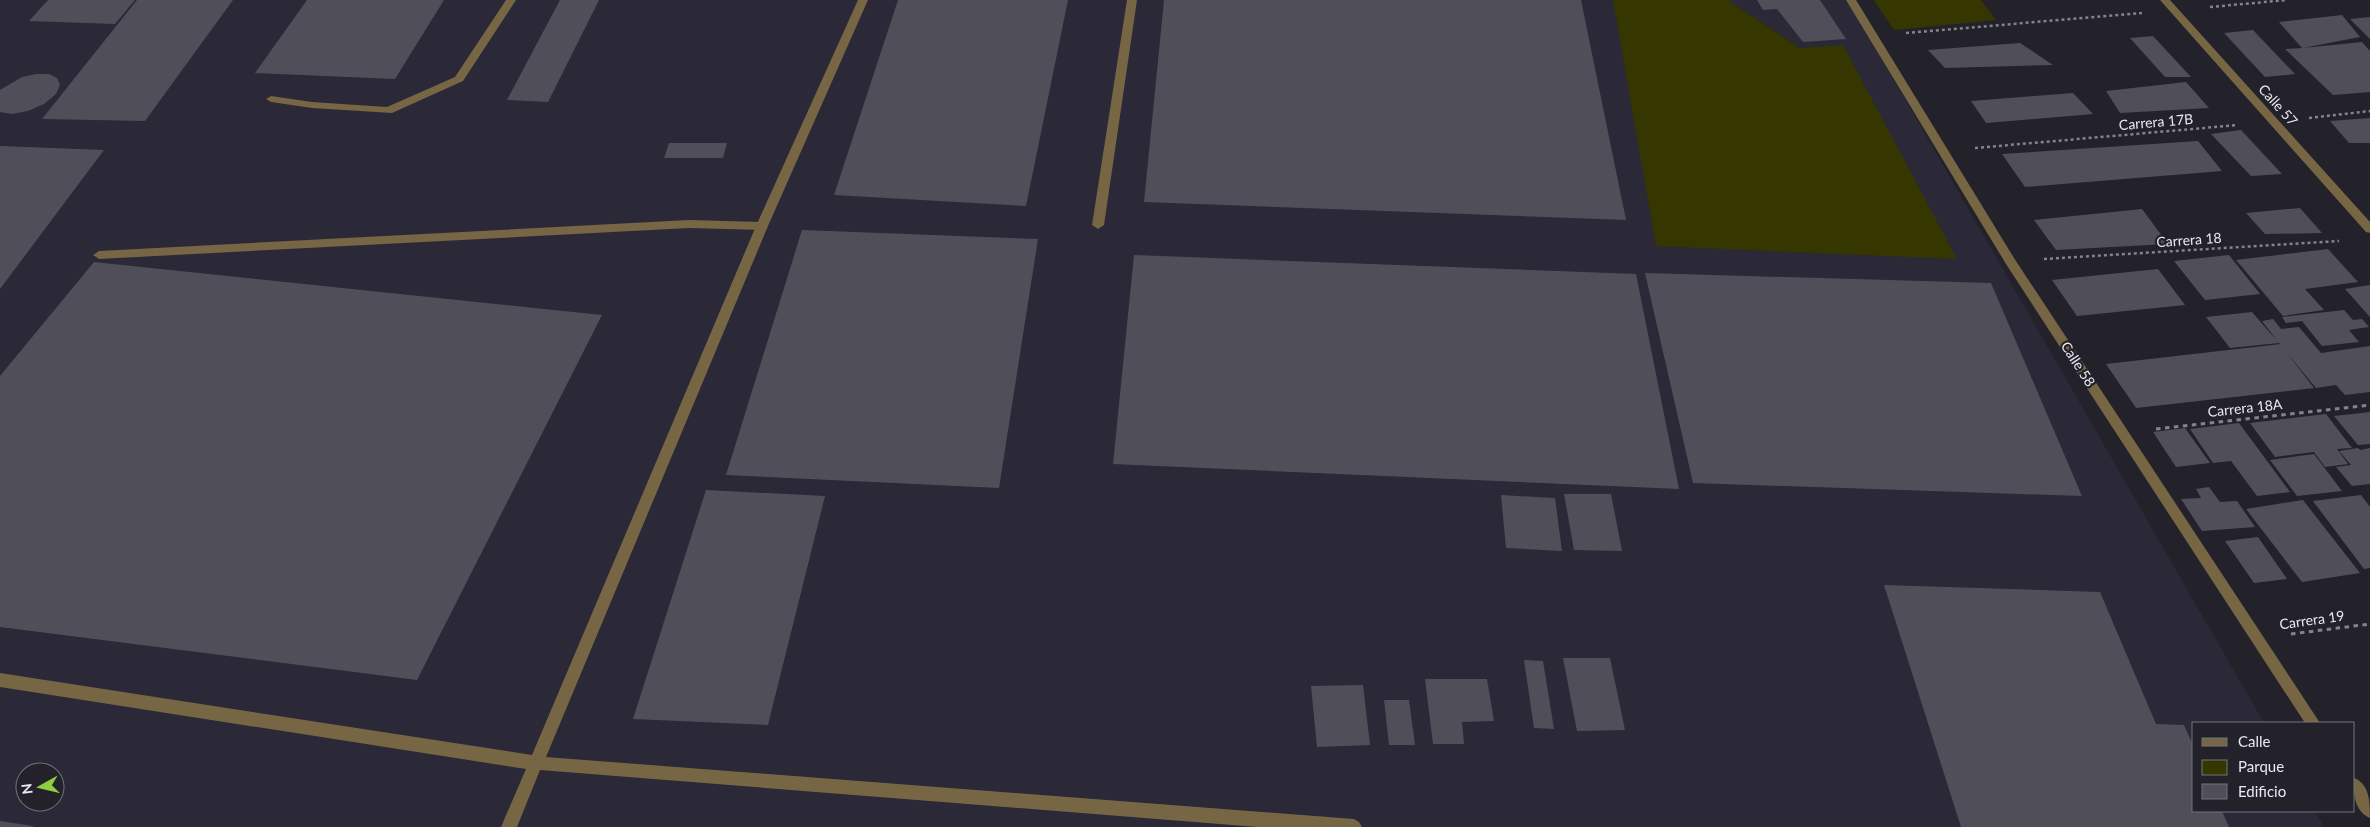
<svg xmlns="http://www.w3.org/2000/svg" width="2370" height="827" viewBox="0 0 2370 827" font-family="Lato,sans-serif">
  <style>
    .built { fill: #2b2837; fill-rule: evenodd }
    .green { fill: #363700 }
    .building { fill: #504f59 }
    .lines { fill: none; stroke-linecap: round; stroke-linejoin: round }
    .path-far1 { stroke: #84838b; stroke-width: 2.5; stroke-dasharray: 3 3; stroke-linecap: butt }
    .path { stroke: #84838b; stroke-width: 3; stroke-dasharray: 4.5 4.5; stroke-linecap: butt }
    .lane { fill: #766644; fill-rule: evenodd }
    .street { fill: #766644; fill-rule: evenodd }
    .labels { text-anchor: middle; stroke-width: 4.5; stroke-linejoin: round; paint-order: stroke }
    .street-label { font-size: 14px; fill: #eae9f0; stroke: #23222b }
  </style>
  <rect width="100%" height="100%" fill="#23222b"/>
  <path class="built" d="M0 0H1848L2264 723H2194V811H2315L2324 827H0ZM25 772H55V802H25Z"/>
  <path class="green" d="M1613 0H1728L1800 48 1843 45 1957 259 1656 246Z
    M1874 0H1981L1996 20 1894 30Z"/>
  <path class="building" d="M48 0H135L115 24 29 21Z
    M137 0H233L145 121 42 119Z
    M307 0H444L395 79 255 73Z
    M560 0H599L548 102 507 100Z
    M898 0H1068L1026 206 834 195Z
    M1164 0H1581L1626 220 1144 202Z
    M1757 0H1820L1846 39 1803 42 1777 9 1763 10Z
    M2342 15 2360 37 2303 48 2362 42 2370 51V92L2333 95 2285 49 2302 48 2279 22Z
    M2370 17V39L2350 19Z
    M2253 30 2295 74 2265 77 2224 33Z
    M2153 36 2191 77H2165L2130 38Z
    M2020 43 2053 65 1945 68 1928 50Z
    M36 74H49L57 78 60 85 56 94 44 104 28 111 12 114 0 112V90L22 77Z
    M2186 82 2209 108 2120 113 2106 91Z
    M2073 93 2093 114 1986 123 1971 101Z
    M2370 118V143H2349L2330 121Z
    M2241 130 2282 174 2251 176 2211 134Z
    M2198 141 2222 171 2025 187 2002 154Z
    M669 143H727L723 158H664Z
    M0 146 104 150 0 289Z
    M2300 208 2322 233 2265 234 2246 213Z
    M2142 209 2168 244 2056 250 2034 220Z
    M802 230 1038 239 999 488 726 475Z
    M2328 249 2358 282 2305 289 2324 310 2283 316 2236 260Z
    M1134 255 1636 274 1679 489 1113 464Z
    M2229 255 2260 294 2205 300 2174 261Z
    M94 262 602 315 417 680 0 627V376Z
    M2158 269 2185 305 2077 316 2052 280Z
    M1645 273 1991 283 2082 496 1693 483Z
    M2370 285V317L2345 289Z
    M2344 310 2353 320 2362 319 2369 327 2349 330 2359 342 2322 346 2302 321 2286 323 2282 317Z
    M2252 312 2278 342 2262 321 2273 319 2281 329 2299 327 2321 353 2370 346V392L2345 395 2336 385 2316 388 2287 353 2314 388 2136 408 2106 364 2281 344 2279 343 2230 348 2206 317Z
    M2370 412V444L2358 445 2334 416Z
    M2326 414 2352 448 2337 449 2348 464 2325 467 2314 452 2275 457 2250 423Z
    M2239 423 2290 492 2257 496 2231 461 2213 463 2190 429Z
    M2185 428 2210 463 2176 467 2153 432Z
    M2358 448 2360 450 2370 448V484L2352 486 2336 467 2351 465 2339 451Z
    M2314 454 2342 491 2297 496 2270 460Z
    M2209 487 2220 502 2237 501 2255 527 2202 531 2181 499 2201 498 2196 489Z
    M706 490 825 496 768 725 633 719Z
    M1564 494H1611L1622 551 1574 550Z
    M1501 495 1555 498 1562 551 1506 548Z
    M2361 495 2370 507V568L2364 569 2313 501Z
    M2303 500 2360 573 2302 582 2246 509Z
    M2258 537 2287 579 2254 583 2225 541Z
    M1884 585 2100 592 2156 724 2184 725 2194 747V811H2222L2229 827H1961Z
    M1563 658H1610L1625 730 1577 731Z
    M1524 660 1543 661 1554 729 1534 728Z
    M1425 679H1487L1494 721 1462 722 1464 744H1433Z
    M1363 685 1370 745 1317 747 1311 686Z
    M1384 700H1409L1415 745H1389Z
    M0 821 33 826V827H0Z"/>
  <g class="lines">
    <path class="path-far1" d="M2210 7 2287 0
      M1906 33 2142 13
      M2309 118 2370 111
      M1975 148 2238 125
      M2044 259 2339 241"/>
    <path class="path" d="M2156 429 2370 405
      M2291 634 2370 624"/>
    <path class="lane" d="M506 0H516L463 81 392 113 312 108 271 102 266 99 271 96 312 102 387 107 455 77Z
      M1127 0H1137L1104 225 1098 229 1092 225Z
      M689 220 762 222 768 226 762 230 689 228 99 259 93 255 99 251Z"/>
    <path class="street" d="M858 0H868L768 226 546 757 1354 819 1359 822 1362 827H1257L540 770 517 827H501L526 769 0 687V673L532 755 756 226Z
      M1846 0H1856L2014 258 2320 723H2305L2006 264Z
      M2160 0H2170L2370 222V233L2366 232Z
      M2354 778C2370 784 2370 803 2370 818 2354 811 2353 792 2354 778Z"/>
  </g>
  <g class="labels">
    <g class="street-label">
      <text transform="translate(2278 105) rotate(48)" y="5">Calle 57</text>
      <text transform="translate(2156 122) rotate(-5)" y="5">Carrera 17B</text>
      <text transform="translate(2189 240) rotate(-4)" y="5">Carrera 18</text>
      <text transform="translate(2078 364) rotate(57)" y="5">Calle 58</text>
      <text transform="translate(2245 408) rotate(-6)" y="5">Carrera 18A</text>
      <text transform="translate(2312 620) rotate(-8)" y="5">Carrera 19</text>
    </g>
  </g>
  <rect x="2192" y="722" width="162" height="90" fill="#23222b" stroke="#73727a"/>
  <rect x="2202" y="738" width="25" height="8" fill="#766644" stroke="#73727a"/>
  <text x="2238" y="747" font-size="15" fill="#eae9f0">Calle</text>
  <rect x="2202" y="760" width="25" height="15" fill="#363700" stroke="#73727a"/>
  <text x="2238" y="772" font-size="15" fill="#eae9f0">Parque</text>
  <rect x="2202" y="784" width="25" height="15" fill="#504f59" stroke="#73727a"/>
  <text x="2238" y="797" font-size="15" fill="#eae9f0">Edificio</text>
  <g transform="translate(40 787) rotate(262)"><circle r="24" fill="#23222b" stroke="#73727a"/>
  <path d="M0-4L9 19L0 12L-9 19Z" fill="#90cd40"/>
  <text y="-8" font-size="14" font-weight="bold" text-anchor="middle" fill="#eae9f0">N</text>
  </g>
</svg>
